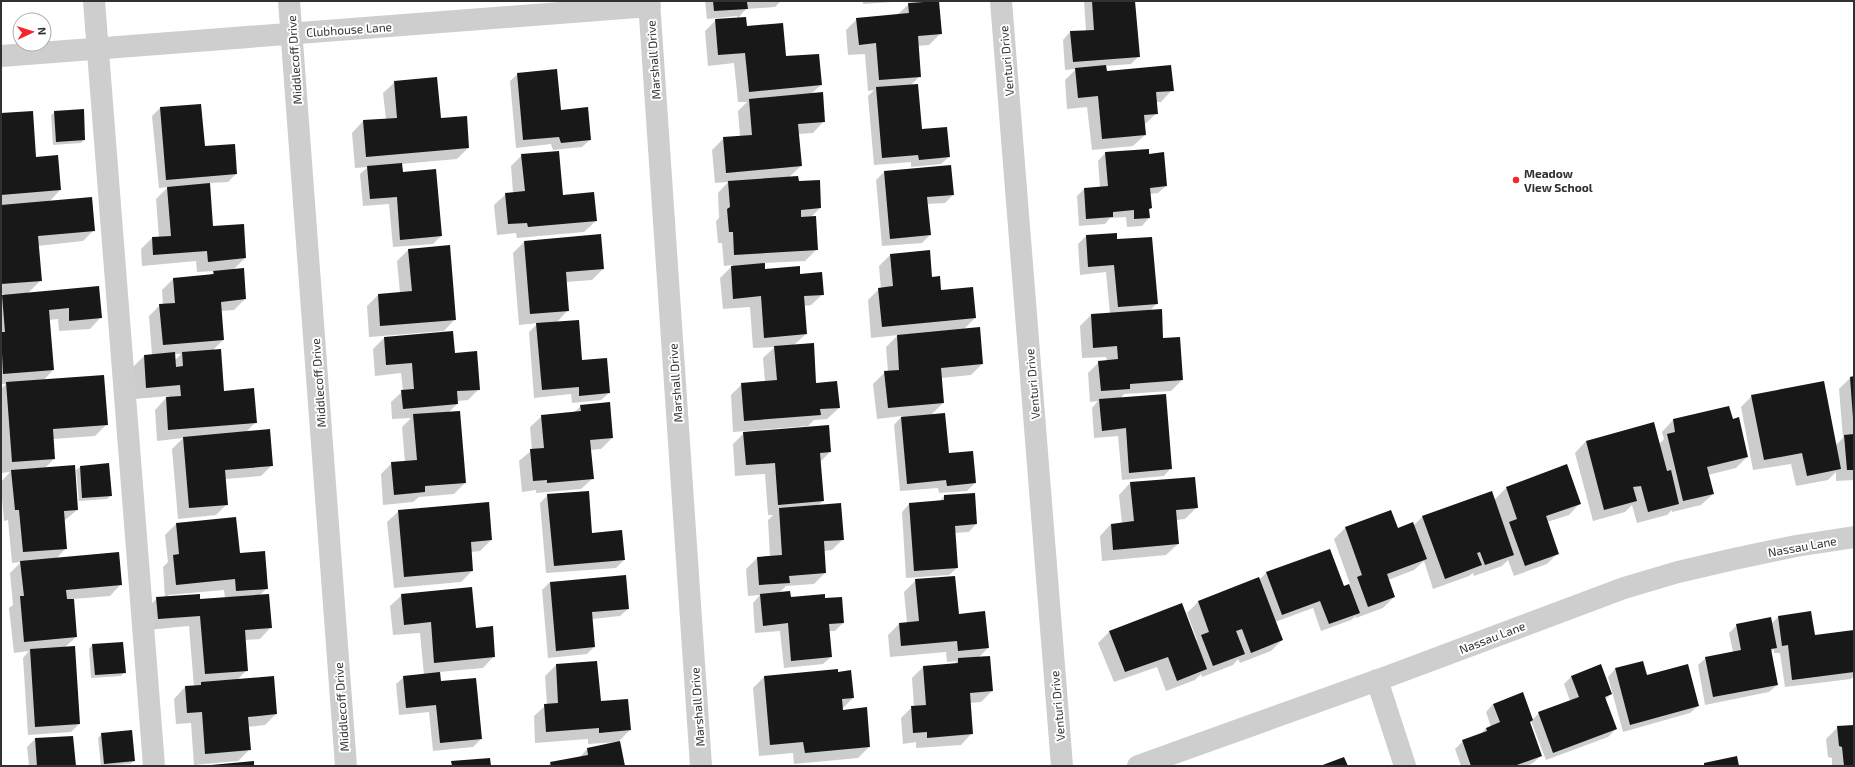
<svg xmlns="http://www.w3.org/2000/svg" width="1855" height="767" font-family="'Exo 2',sans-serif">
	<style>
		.shadow { fill: #0003; fill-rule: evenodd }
		.building { fill: #181818 }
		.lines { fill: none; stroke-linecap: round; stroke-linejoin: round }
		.minor { stroke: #cecece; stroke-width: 22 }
		.poi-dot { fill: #f5252b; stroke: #fff; stroke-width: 1.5 }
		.labels { text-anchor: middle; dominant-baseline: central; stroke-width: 4; stroke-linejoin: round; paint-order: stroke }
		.street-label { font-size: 12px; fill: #313131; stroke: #fff }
		.poi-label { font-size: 12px; font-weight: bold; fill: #313131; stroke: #fff; text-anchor: start }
	</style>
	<rect width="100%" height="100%" fill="#fff"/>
	<path class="shadow" d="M705,1H781L775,7L746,9L738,18L737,16L707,19Z
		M863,1H907L863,4Z
		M1084,1H1134L1139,56L1131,64L1105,66L1106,72L1172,90L1161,102H1156L1157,113L1144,125L1145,135L1133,146L1092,150L1087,107L1067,109L1065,80L1076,69L1065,70L1063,40L1070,32L1086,31Z
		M909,4L940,34L929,45L917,46L920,76L911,85L921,130L949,157L941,164L911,167V162L874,165L868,96L874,90L868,91L865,54L848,55L846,30L857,19L897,15Z
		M716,20L746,27L821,85L811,94L824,121L813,133L798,134L801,166L788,178L798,182L820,208L811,217L817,249L805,261L764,263V270L799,275L823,294L811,305L804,306L806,334L794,345L815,384L839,408L827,419L814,420L808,426L733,432L731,395L742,384L765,382L763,358L775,347L753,348L750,307L723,309L720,278L733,265L724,266L722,243H718L716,221L719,218L718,193L728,182L715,183L712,150L724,138L740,137L738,111L747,102H738L734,63L708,66L705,31Z
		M518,74L560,111L590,140L582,147L553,150L551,144L516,148L510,81Z
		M395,82L440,119L468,148L457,159L401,164L402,173L441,236L433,244L393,247L389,204L363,206L360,174L368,167L355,168L352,133L363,121L386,119L383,93Z
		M200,105L204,148L236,174L228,182L209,183L212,227L245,258L233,270L245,299L234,310L220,311L223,340L212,351L223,392L256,422L246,432L272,465L261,476L225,479L227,504L216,515L178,519L172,449L183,438L157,441L155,410L166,398H169V396L135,399L133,367L144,356L152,355L149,316L160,305H163L162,290L173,279L210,275L215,271L197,272L196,261L142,266L141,249L152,238H159L156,199L168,187L159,188L152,116L160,108ZM174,354H181L175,360Z
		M55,112L84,140L81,143L53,145L51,115Z
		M1,114L60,190L49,202L94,230L83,241L37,246L41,280L28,293L101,317L90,329L59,331L58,319L49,320L53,370L43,381L107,424L95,436L53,439L54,459L44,469L74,466L77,510L64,521L66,548L56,559L121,584L110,596L73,599L76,637L65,647L79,724L71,732L28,735L23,658L29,651L14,653L9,608L13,605L10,573L21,562L12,563L8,520L4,521L1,487V482L10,472L1,473V389L6,384H1V297L4,294H1Z
		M1105,153L1148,155L1166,186L1158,193L1149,194V218L1142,226L1127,227L1126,217L1110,218L1105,224L1079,226L1077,196L1084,189L1100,187L1098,161Z
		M522,155L562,196L596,221L584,232L517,238L516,233L497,235L494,205L506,194L513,193L511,166Z
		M950,166L953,195L945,203L927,204L930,235L922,243L882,246L876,180L884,172Z
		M1116,234V240L1157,303L1150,311L1182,380L1171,391L1124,394L1120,399L1171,468L1164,476L1122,480L1118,436L1094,438L1092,408L1098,401L1090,402L1088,373L1099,362L1107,361L1106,357L1082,358L1080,326L1091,315L1110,314L1106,272L1080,275L1078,244L1086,236Z
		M524,242L603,269L592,280L566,282L568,310L556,323L581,361L609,393L601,400L572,403L571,394L534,398L529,332L538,323L519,325L513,253Z
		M408,250L455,319L444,331L369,337L367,306L378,295L400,293L397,261Z
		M890,255L932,278L941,291L975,318L963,330L982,364L971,375L941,378L943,403L931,415L948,454L975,483L967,491L939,493L938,488L900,491L894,425L902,416L877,419L873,384L885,372H888L886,347L898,335L871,338L868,300L879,289H881L879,266Z
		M452,332L454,354L479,389L468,400L457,401V404L448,413L465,483L454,494L419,497L413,502L383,505L381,474L392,463L405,462L402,427L411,418L392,419L391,402L403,391L401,373L375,376L373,349L384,338Z
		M1854,377V480L1836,481V472L1828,480L1796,486L1791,464L1753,470L1741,407L1752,396L1835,446L1843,438L1839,389L1850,378Z
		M581,406L612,438L601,449L590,450L593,478L581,489L536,493V490L522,492L519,461L532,450L530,427L542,416L573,413Z
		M1728,407L1747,457L1736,468L1708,475L1713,494L1701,505L1672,512V510L1667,515L1637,523L1632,505L1625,512L1593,521L1575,453L1586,441L1653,424L1659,444L1664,439L1662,432L1673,420Z
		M744,433L830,452L820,462L823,501L817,506L843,539L832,550L824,551L825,573L814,584L786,586L778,594L790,598L825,599L843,623L835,631H828L831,657L823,664L784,668L780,631L755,633L753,603L760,595L748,596L746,569L757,558L770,557L768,520L773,515H768L765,474L735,476L733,444Z
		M108,464L111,495L107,499L79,501L76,470L80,467Z
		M1130,483L1197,507L1185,519L1176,520L1178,544L1166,555L1102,561L1100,536L1111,524H1122L1119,495Z
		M1506,488L1580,503L1569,515L1547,522L1558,553L1547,564L1514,576L1508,560L1502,566L1474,576L1473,573L1469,576L1433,589L1424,561L1414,570L1388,580L1394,597L1383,608L1356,618V616L1351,620L1321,631L1313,608L1275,622L1282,640L1271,651L1240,663L1238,659L1233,665L1202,677L1201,674L1195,680L1166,691L1157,667L1114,682L1098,643L1109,632L1181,605L1195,642L1197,640L1187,613L1198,602L1258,579L1259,580L1267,572L1343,587L1349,586L1350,584L1334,539L1345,528L1391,511L1397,529L1413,526L1423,516L1494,500Z
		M974,494L976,524L969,532L954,533L957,568L949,575L906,578L902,512L909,504L939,502L944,496Z
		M548,495L591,534L624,560L616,568L546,573L540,503Z
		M399,511L491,540L480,551L471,552L472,571L461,582L394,588L387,522Z
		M235,518L239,554L267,588L260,595L271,627L260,639L244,640L247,670L237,680L276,714L265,725L247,727L249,750L238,761L194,765L191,723L176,724L174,699L185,687H194L189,626L147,630L146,610L157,598H165L163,567L168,562L165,535L176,524ZM224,590L225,598L199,600L168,597V595Z
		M916,580L958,615L988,648L978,658L992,691L981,702L969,703L972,733L961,745L916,748V742L903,744L901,718L912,707H914L912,678L923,667L954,664L957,661L947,662L946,652L890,657L888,635L899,624L907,623L904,592Z
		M550,582L628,609L620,616L592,619L594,647L587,654L548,658L542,590Z
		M402,595L475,629L494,656L483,668L439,672L440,682L481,739L473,747L433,751L429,712L399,715L396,684L404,677L424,675L420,633L393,635L390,606Z
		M1778,617L1814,636L1854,631V676L1851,679L1785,687L1780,653H1774V649L1771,652L1777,685L1769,692L1705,705L1698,665L1706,658L1733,652L1729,633L1737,625L1771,624Z
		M92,645L125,672L121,676L91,678L89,649Z
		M596,662L600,702L630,730L618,742L588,744V739L535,743L534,716L547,704L545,676L556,665Z
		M1615,669L1647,676L1698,706L1690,713L1623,732L1608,677Z
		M837,673L853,698L842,709L869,747L858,758L794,764L793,753L759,756L753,688L764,677Z
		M1572,676L1611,694L1605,700L1616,729L1608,737L1546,760L1531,721L1529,723L1541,756L1533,763L1526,766H1461L1455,749L1463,741L1480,735L1486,728L1491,727L1486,712L1493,704L1532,720L1539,713L1570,701L1564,684Z
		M1854,726V766H1832V758L1828,757L1826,739L1838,727Z
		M102,734L134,761L130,764L101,766L98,738Z
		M73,737L75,766H29L27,747L35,739Z
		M587,749L624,766H548L550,763L579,758Z"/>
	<path class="building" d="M713,1H750L751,2H747L748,9L714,11Z
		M939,1L942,34L918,36L921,77L879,80L876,43L859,45L856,18L909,13L908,3Z
		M1092,1H1135L1140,57L1073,62L1070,31L1094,30Z
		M746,17L747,26L783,23L786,56L819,54L822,85L749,92L745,53L718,55L715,19Z
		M1106,65L1107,71L1171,65L1174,91L1156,92L1158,114L1144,115L1146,135L1102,139L1098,96L1078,98L1075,68Z
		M557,69L561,110L588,107L591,140L561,143L559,137L523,140L517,73Z
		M437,77L441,118L467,116L469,148L366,157L363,120L397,118L394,81Z
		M918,84L922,129L947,127L950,157L919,160L918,155L882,158L876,87Z
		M823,92L825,122L798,124L802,166L726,173L723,137L752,135L749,99Z
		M201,104L205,146L235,144L237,174L166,180L160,107Z
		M84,109L85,140L56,142L54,111Z
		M33,111L36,157L58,155L61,190L1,195V113Z
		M1149,149V154L1164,152L1167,186L1150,188L1152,208L1149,209L1150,218L1134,219V210L1113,212V217L1086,219L1084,188L1108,186L1105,152Z
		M559,151L563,195L594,192L597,221L528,227L527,223L508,224L505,193L525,191L521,154Z
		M402,163L403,172L436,169L442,236L400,240L397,197L370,199L367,166Z
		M951,165L954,195L927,197L931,235L890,239L884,171Z
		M798,176L799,181L820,180L821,208L801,210V217L816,216L818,250L734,255L733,232H729L727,209L730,207L728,181Z
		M210,183L213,226L244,224L246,258L208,262L207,251L153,255L152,237L171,236L167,187Z
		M92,197L95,231L38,236L42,281L1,284V205Z
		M1117,233V239L1152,237L1158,304L1118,307L1114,265L1088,267L1086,235Z
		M601,234L604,269L566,272L569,311L530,314L524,241Z
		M450,245L456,320L380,326L378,294L412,291L408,249Z
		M930,250L932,277L940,276L941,290L973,287L976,318L882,327L878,288L893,286L890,254Z
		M765,263V269L800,266V274L822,272L824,295L804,296L807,334L764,338L761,296L733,299L731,266Z
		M244,268L246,299L221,302L224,340L163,345L159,304L175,303L173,278L214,274L213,271Z
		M99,286L102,318L69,321V308L49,310L54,370L3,374L1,332H5L2,295Z
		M1162,309L1163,338L1180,337L1183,380L1130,384V389L1101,391L1098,361L1118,359L1117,346L1093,348L1091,314Z
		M579,320L582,360L607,358L610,393L579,396V387L542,390L536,323Z
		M980,327L983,364L941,368L944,403L888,408L884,371L899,370L897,335Z
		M453,331L455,353L477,351L480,390L457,391L458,404L403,409L401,390L414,389L412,363L386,365L384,337Z
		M814,343L816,383L837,381L840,408L820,409L821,415L744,421L741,383L777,380L774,346Z
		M221,349L224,391L254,388L257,423L168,430L166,397L181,396L180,385L146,388L144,355L175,352L176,367L183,366L182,352Z
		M104,375L108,425L53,429L55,459L12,462L6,382Z
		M1854,376V418H1853L1850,377Z
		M1824,381L1841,469L1807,476L1802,453L1764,460L1751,395Z
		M1166,394L1172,469L1129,473L1126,428L1102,431L1099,399Z
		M610,402L613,438L590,440L594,479L547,483V480L533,481L530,449L544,448L541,415L581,411L580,405Z
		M1729,406L1733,419L1739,417L1748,457L1707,467L1714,494L1683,501L1667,434L1675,432L1673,419Z
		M460,411L466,483L425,486V492L394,495L391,462L417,460L413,414Z
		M945,413L949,453L973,451L976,483L947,486L946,480L907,484L901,417Z
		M1654,422L1667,471L1671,470L1679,504L1648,512L1641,486L1633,487L1637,501L1604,510L1586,441Z
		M829,425L831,452L820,453L824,501L778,505L775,463L746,465L743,432Z
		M270,429L273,466L225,470L228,505L189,508L183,437Z
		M1854,434V470H1847L1844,435Z
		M109,463L112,496L82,498L80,466Z
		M1567,464L1581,504L1546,516L1559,554L1525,566L1509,522L1517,519L1506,487Z
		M75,465L78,510L64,511L67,549L23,552L19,510H15L11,470Z
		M1195,477L1198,508L1176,510L1179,544L1113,550L1111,524L1134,521L1130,482Z
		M589,491L592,533L622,530L625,560L554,566L547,494Z
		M1492,491L1514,555L1485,565L1480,552L1477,553L1482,565L1445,579L1422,516Z
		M975,493L977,524L955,526L958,568L914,571L909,503L944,500V495Z
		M489,502L492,540L471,542L473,571L404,577L398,510Z
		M841,503L844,540L824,541L826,573L789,576L790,583L759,585L757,557L782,555L779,508Z
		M1391,510L1398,528L1413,522L1427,559L1387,574L1395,597L1368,607L1357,577L1362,575L1345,527Z
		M236,517L240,553L265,551L268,589L236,591L235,579L176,585L173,555L179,554L176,523Z
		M1330,549L1344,586L1349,584L1360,613L1329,624L1320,601L1282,615L1266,572Z
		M119,552L122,585L66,590L67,599H74L77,637L24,642L20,596H24L20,561Z
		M626,575L629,609L592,612L595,647L556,651L550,582Z
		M955,576L959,614L985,611L989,648L958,651L957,641L901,646L899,623L919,621L915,579Z
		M1259,577L1283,640L1251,653L1242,629L1236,631L1245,654L1213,666L1201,635L1209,632L1198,601Z
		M472,587L476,628L493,626L495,657L434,663L431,622L404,625L401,594Z
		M790,591L791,597L825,594V598L842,597L844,623L829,624L832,657L791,661L788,623L763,626L760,594Z
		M200,594V599L269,594L272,628L245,630L248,671L205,674L200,616L158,619L156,597Z
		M1182,603L1207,669L1177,681L1168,657L1125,672L1109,631Z
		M1811,611L1815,635L1854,630V672L1792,680L1788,645L1782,646L1778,616Z
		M1771,617L1777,648L1771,649L1778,685L1713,697L1705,657L1741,650L1736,624Z
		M123,642L126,673L95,675L92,644Z
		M75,646L80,724L35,727L30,649Z
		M990,656L993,691L970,693L973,734L927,738V732L913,733L911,706L926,705L923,666L958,663V658Z
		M597,661L601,701L628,699L631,730L599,733V728L546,732L544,704L558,703L556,664Z
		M1643,661L1647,675L1688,664L1699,706L1630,725L1615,668Z
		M1601,664L1612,694L1605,697L1617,729L1553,753L1538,712L1579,697L1571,676Z
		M838,669V672L851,670L854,698L842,699L843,710L867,707L870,747L805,753L803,742L770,745L764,676Z
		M440,672L441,681L476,678L482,739L440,743L436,705L406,708L403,676Z
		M274,676L277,714L248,717L251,750L205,754L202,712L187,713L185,686L201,685V682Z
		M1523,692L1533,720L1530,722L1542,756L1514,766H1471L1462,740L1487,731L1486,728L1500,722L1493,704Z
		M1854,725V766H1844L1842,747L1839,746L1837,726Z
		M132,730L135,761L104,764L101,733Z
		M73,736L76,766H37L35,738Z
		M620,741L625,766H551L550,762L588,755L587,748Z
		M1737,756L1739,766H1704V763Z
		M1344,757L1348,766H1320Z
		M490,758L491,766H452L451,761Z
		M254,761V766H211V765Z"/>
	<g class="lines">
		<path class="minor" d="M94,1L154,766
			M289,1L346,766
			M649,1L701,766
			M1001,1L1062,766
			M1,56L650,6
			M1377,680L1405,766
			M1138,766L1389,676L1624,588L1678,572L1734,559L1796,546L1854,537"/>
	</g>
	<circle class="poi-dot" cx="1516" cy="180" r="4"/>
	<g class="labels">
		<g class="street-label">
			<text transform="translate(349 29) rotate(-4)">Clubhouse Lane</text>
			<text transform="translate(294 60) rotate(-94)">Middlecoff Drive</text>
			<text transform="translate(653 60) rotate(-94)">Marshall Drive</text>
			<text transform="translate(1006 61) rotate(-95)">Venturi Drive</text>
			<text transform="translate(318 383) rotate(-94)">Middlecoff Drive</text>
			<text transform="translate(675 383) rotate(-94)">Marshall Drive</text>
			<text transform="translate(1032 384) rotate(-95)">Venturi Drive</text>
			<text transform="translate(1802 546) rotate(-10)">Nassau Lane</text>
			<text transform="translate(1492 637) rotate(-21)">Nassau Lane</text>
			<text transform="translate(1057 706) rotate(-95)">Venturi Drive</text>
			<text transform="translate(341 707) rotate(-94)">Middlecoff Drive</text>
			<text transform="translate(697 707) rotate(-94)">Marshall Drive</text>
		</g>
		<g class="poi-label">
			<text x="1524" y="173">Meadow<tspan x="1524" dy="14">View School</tspan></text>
		</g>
	</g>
	<rect width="1855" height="767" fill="none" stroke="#313131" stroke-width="4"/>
	<g transform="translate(32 32) rotate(86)"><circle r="19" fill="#ffffff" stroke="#adadad"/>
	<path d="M0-3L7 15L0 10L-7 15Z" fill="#f5252b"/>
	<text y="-6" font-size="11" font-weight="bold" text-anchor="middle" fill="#313131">N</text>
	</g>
</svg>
